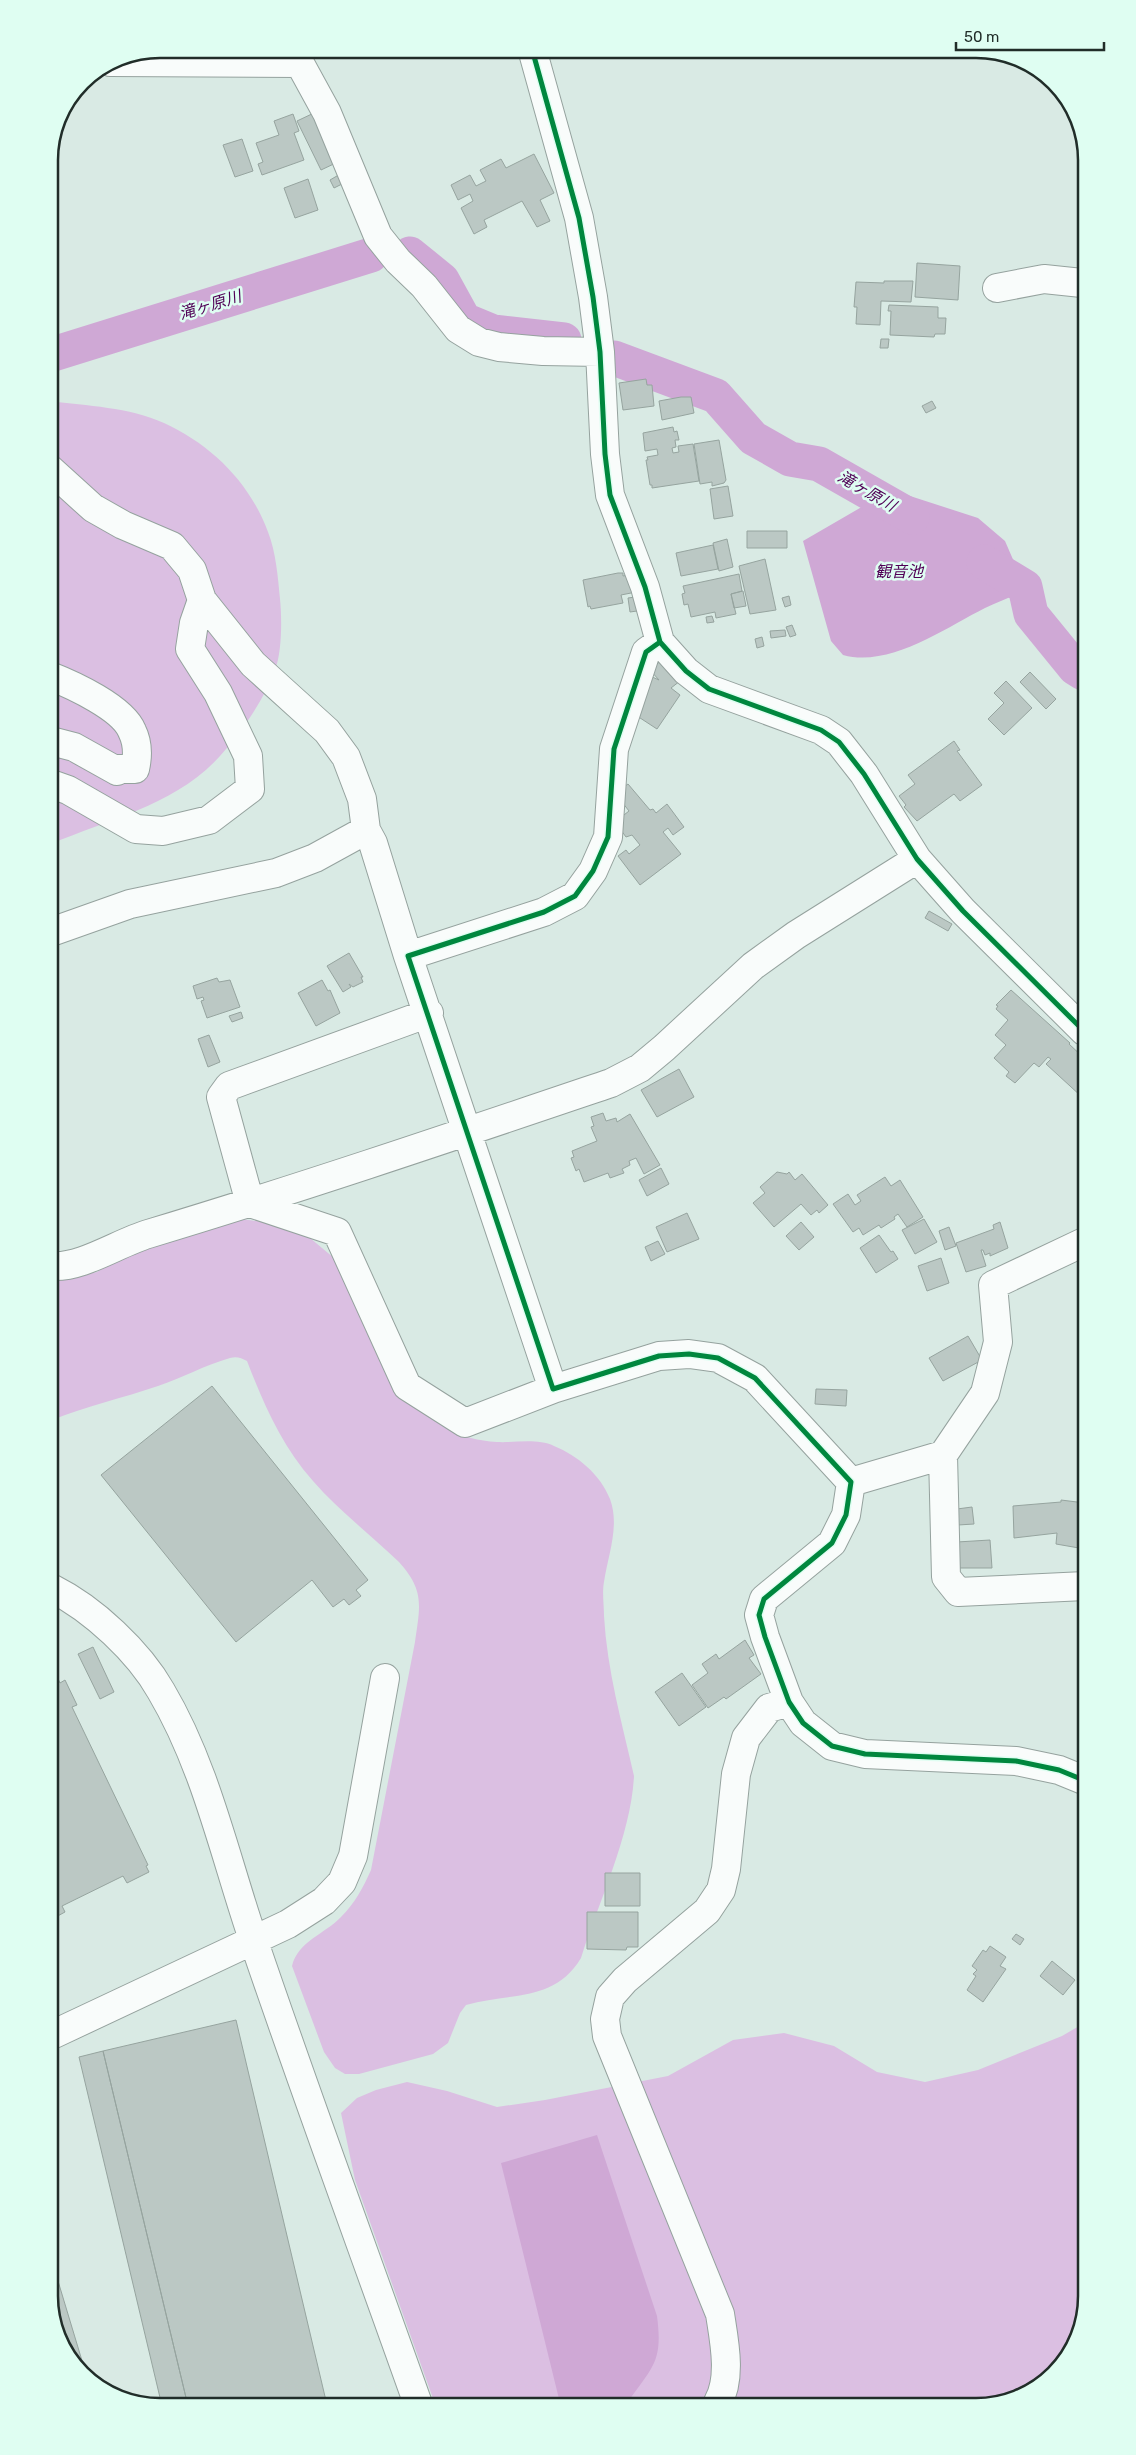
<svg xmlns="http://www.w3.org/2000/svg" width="1136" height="2455" font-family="Rubik,'Noto Sans JP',sans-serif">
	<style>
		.forest { fill: #dbbfe2 }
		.water { fill: #cfa8d5 }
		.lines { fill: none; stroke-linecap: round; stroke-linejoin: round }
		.river { stroke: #cfa8d5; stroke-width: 35 }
		.building { fill: #bbc8c4; stroke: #96a49f }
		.minor-casing { stroke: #95a29e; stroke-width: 30 }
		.minor { stroke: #f9fcfb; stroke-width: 28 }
		.cycleway-casing { stroke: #dffef2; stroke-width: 8 }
		.cycleway { stroke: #00873e; stroke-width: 5 }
		.labels { text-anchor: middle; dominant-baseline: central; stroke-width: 5; stroke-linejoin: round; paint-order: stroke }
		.water-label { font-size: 16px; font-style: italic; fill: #500056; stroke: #dffef2 }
		.rim { fill: none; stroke: #212d29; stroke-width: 2.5 }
	</style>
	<rect width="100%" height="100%" fill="#d9eae4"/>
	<path class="forest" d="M50,401C87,406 129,407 164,423C212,445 250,483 268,532C276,552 278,578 280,599C282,619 282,652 275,670C263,701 242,732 220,756C176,805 109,819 51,844Z
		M241,1219L273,1223L304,1233L334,1258L408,1398C433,1424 460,1440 497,1442C515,1443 537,1438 554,1446C578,1456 600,1474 610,1499C620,1526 608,1555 604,1582C602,1592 604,1605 604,1616C607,1670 622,1723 634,1776C631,1835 599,1901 581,1958C554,2003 510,1992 466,2005L460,2013L448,2043L433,2054L359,2074H345L335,2068L324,2052L292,1966C298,1941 325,1934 341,1917C355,1903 363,1888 371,1870L415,1642C420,1606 425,1591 399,1562C371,1535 338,1510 313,1481C282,1446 264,1405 247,1361C241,1358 237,1356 230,1358C205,1365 182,1378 158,1386C123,1398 87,1406 52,1420V1273L73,1277L97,1272L131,1249Z
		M1086,2022L1087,2296L1065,2363L1012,2400L435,2404L355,2180L341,2113L357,2098L376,2090L407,2082L447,2091L497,2107L545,2100L668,2076L733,2040L784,2033L834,2046L877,2072L925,2082L978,2070L1062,2036Z"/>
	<path class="water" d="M873,484L978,518L1005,541L1025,587L1024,591C1011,597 998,602 985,608C945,628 890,668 843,655L831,641L803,541L872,501Z
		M597,2135L657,2316C663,2362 653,2366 627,2403H560L501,2163Z"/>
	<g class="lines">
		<path class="river" d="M410,254L442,280L464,320L493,332L564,340
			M50,355L371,255
			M614,358L716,396L753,438L790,459L819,464L912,517
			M984,562L1025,587L1031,614L1075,668L1083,673"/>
	</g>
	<path class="building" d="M316,112L340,161L321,170L297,121Z
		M293,114L299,131L294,133L304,160L262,175L258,164L263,162L256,143L279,135L274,121Z
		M242,139L253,171L235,177L223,145Z
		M534,154L554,193L540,200L550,221L537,227L522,201L484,220L487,227L474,234L461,208L473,201L470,194L458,200L451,185L470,175L476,186L486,181L480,170L501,159L506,168Z
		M342,173L346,182L334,188L330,180Z
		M308,179L318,210L295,218L284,188Z
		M917,263L960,266L958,300L915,297Z
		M884,281H913L911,302L881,301L880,325L856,324L857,307H854L856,282L884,283Z
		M889,305L938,307V318H946L945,334H935L934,337L890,335L891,311H888Z
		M881,339H889L888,348H880Z
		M646,379L647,385H652L654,406L623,410L619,383Z
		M681,397H691L694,413L662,420L659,401Z
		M932,401L936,408L926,413L922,406Z
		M673,427L674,432L677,431L679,440H675L676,447L672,448L673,453L679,452L678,446L693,444L699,481L652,488V485H650L646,460H648L647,457L658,455L657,449L645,451L643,433Z
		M719,440L726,480L724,483L712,486V482L700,484L694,444Z
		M728,486L733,516L714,519L710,489Z
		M747,531H787V548H747Z
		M727,539L733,567L719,571L713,543Z
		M713,545L718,569L681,576L676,553Z
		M765,559L776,610L750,614L739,566Z
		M618,573H623V576L633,574L636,592L621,595L623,603L591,609L590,606L588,607L583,580Z
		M739,574L742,591L731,594L736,614L716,618L715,612L691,617L688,604L684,605L682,594L685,593L683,586Z
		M743,591L746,606L734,608L731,594Z
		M642,596L644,610L630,612L628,598Z
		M789,596L791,605L785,607L782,598Z
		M712,616L714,622L707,623L706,617Z
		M792,625L796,635L790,637L786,627Z
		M785,630L786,636L771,638L770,631Z
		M762,637L764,646L757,648L755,639Z
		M664,658L680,681L671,688L680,695L657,729L634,714L650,676L659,680L650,670Z
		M1030,672L1056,699L1046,709L1020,682Z
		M1006,681L1032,708L1004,735L988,719L1004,703L994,693Z
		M954,741L960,750L957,751L982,785L960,801L954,794L917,821L904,807L906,805L899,796L915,784L908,775Z
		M628,784L650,810L653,809L656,813L667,804L684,827L673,835L668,828L663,832L681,854L640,885L618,856L626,850L629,854L640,845L632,835L626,837L615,822L629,811L615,793Z
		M929,911L952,924L948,931L925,918Z
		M349,953L363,977H361L363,982L353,987L349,984L351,987L343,992L327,966Z
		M217,978L219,982L230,980L240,1007L207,1018L201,1001L204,1000L203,997L197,999L193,986Z
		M322,980L328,991L330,990L340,1013L316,1026L298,993Z
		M1011,990L1070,1043L1069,1044L1084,1058V1095L1082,1097L1046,1064L1051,1059L1048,1057L1039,1067L1034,1063L1015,1083L1006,1076L1009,1072L994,1058L1006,1045L995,1035L1008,1020L996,1009L998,1006L996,1005Z
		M241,1012L243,1018L232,1022L229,1016Z
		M209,1035L220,1062L208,1067L198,1039Z
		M679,1069L694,1097L657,1117L641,1090Z
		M603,1113L606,1121L616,1118L617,1122L630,1114L660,1165L644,1174L636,1158L629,1161L630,1165L622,1169L624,1173L610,1178L608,1173L584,1182L579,1169L576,1171L571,1158L574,1157L572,1151L597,1141L591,1127L594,1126L591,1117Z
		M661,1168L669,1184L647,1196L639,1180Z
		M777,1172L787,1174L789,1172L795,1180L802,1174L828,1205L819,1213L817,1210L811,1215L801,1204L774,1227L753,1203L765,1193L760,1187Z
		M885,1177L891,1186L900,1180L923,1217L907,1227L898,1214L894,1217L895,1219L881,1228L879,1225L863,1235L859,1228L853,1232L833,1204L848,1194L855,1205L861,1201L857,1195Z
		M687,1213L699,1239L667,1252L656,1227Z
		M924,1219L937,1242L915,1254L902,1230Z
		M801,1222L814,1237L799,1250L786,1236Z
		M1000,1222L1008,1248L990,1256V1253L985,1255L983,1250H981L986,1266L966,1272L956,1243L994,1229L993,1225Z
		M949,1227L956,1246L945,1250L939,1231Z
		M879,1235L891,1252L893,1251L898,1259L876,1273L860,1248Z
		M658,1241L665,1254L651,1261L645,1247Z
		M941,1258L949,1283L927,1291L918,1266Z
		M968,1336L982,1360L943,1381L929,1358Z
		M212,1386L368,1580L356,1590L361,1596L349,1605L344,1599L333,1607L312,1580L236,1642L101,1475Z
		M816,1389L847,1390L846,1406L815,1404Z
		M1061,1500L1085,1503L1079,1548L1056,1544L1057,1533L1014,1538L1013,1506L1061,1502Z
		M972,1507L974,1524L958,1525L957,1509Z
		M1085,1520V1548L1081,1547Z
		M990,1540L992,1568H959L957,1542Z
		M745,1640L754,1655L749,1658L761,1674L726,1699L724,1697L708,1708L692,1685L708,1673L702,1664L716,1654L719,1659Z
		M93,1647L114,1692L100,1699L78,1654Z
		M54,1670L60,1683L65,1680L77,1705L72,1707L148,1865L146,1866L149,1872L127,1883L123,1876L62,1906L65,1912L54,1918Z
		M682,1673L706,1707L679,1726L655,1692Z
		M605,1873H640V1906H605Z
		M587,1912H638V1947H627L626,1950L587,1949Z
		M1016,1934L1024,1939L1020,1945L1012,1939Z
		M990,1946L1006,1957L1000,1966L1006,1969L983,2002L967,1990L976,1976L973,1974L977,1970L972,1966L983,1950L986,1952Z
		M1052,1961L1075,1980L1063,1995L1040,1976Z
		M236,2020L327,2405L188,2406L103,2051Z
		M103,2051L188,2406H162L79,2057Z
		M55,2271L86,2374L55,2331Z"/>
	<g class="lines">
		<g class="minor-casing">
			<path id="minor" d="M292,49L327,113L378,236L398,261L424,286L458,329L479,342L499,347L543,351L600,352
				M532,49L579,218L593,297L600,352L605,454L610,495L645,587L660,642L686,671L709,689L821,730L839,742L864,774L917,859L963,911L1084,1031
				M110,62L300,63
				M997,288L1044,279L1082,283
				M50,469L93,508L123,525L172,546L192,570L202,600L253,664L327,731L346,757L362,799L366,830L373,843L408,956
				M660,642L646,652L614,749L608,837L593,871L575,896L544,912L408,956L553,1389L659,1356L689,1354L718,1358L755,1378L851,1482L846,1515L832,1543L764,1599L759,1615L765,1637L789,1702L803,1723L832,1746L865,1754L1016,1761L1059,1770L1086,1781
				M50,676C73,685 123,708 132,731C138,743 138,756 135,769H118L117,771L74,747L51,741
				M51,784L68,790L136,829L163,831L209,820L250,789L248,756L218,693L190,649L194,623L202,600
				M51,932L130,904L276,873L315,858L366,830
				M429,1013L229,1086L221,1097L250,1203L337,1232L407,1386L465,1423L553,1389
				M1084,1242L993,1285L998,1342L985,1393L943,1455L946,1577L958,1592L1085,1586
				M52,1266C82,1268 118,1243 148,1234C304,1187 457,1135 611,1083L640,1068L664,1048L753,966L796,935L917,859
				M851,1482L943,1455
				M53,1589C93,1609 139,1652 161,1691C206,1767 225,1857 253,1939C306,2095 363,2249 418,2404
				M54,2034L288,1924L324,1901L342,1882L353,1856L385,1678
				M718,2402C732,2378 724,2340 720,2314L607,2036L605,2019L610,1997L625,1980L707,1911L721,1890L726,1869L736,1774L746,1738L769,1708L789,1702"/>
		</g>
		<use href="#minor" class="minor"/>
		<g class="cycleway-casing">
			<path id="cycleway" d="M532,49L579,218L593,297L600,352L605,454L610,495L645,587L660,642L686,671L709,689L821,730L839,742L864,774L917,859L963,911L1084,1031
				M660,642L646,652L614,749L608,837L593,871L575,896L544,912L408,956L553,1389L659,1356L689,1354L718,1358L755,1378L851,1482L846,1515L832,1543L764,1599L759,1615L765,1637L789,1702L803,1723L832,1746L865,1754L1016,1761L1059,1770L1086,1781"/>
		</g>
		<use href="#cycleway" class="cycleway"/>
	</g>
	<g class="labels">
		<g class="water-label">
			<text transform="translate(210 305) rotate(-17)">滝ヶ原川</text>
			<text transform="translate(867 491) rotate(30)">滝ヶ原川</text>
			<text x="899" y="571">観音池</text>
		</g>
	</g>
	<path d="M0 0H1136V2455H0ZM160 58H976A102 102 0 0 1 1078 160V2296A102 102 0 0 1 976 2398H160A102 102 0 0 1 58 2296V160A102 102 0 0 1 160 58Z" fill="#dffef2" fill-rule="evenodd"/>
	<path class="rim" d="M160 58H976A102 102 0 0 1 1078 160V2296A102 102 0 0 1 976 2398H160A102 102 0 0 1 58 2296V160A102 102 0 0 1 160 58Z"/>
	<path d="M956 42v8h148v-8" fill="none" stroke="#212d29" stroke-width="2.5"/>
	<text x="964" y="42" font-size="15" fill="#212d29" stroke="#dffef2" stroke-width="4" paint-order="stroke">50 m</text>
</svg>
